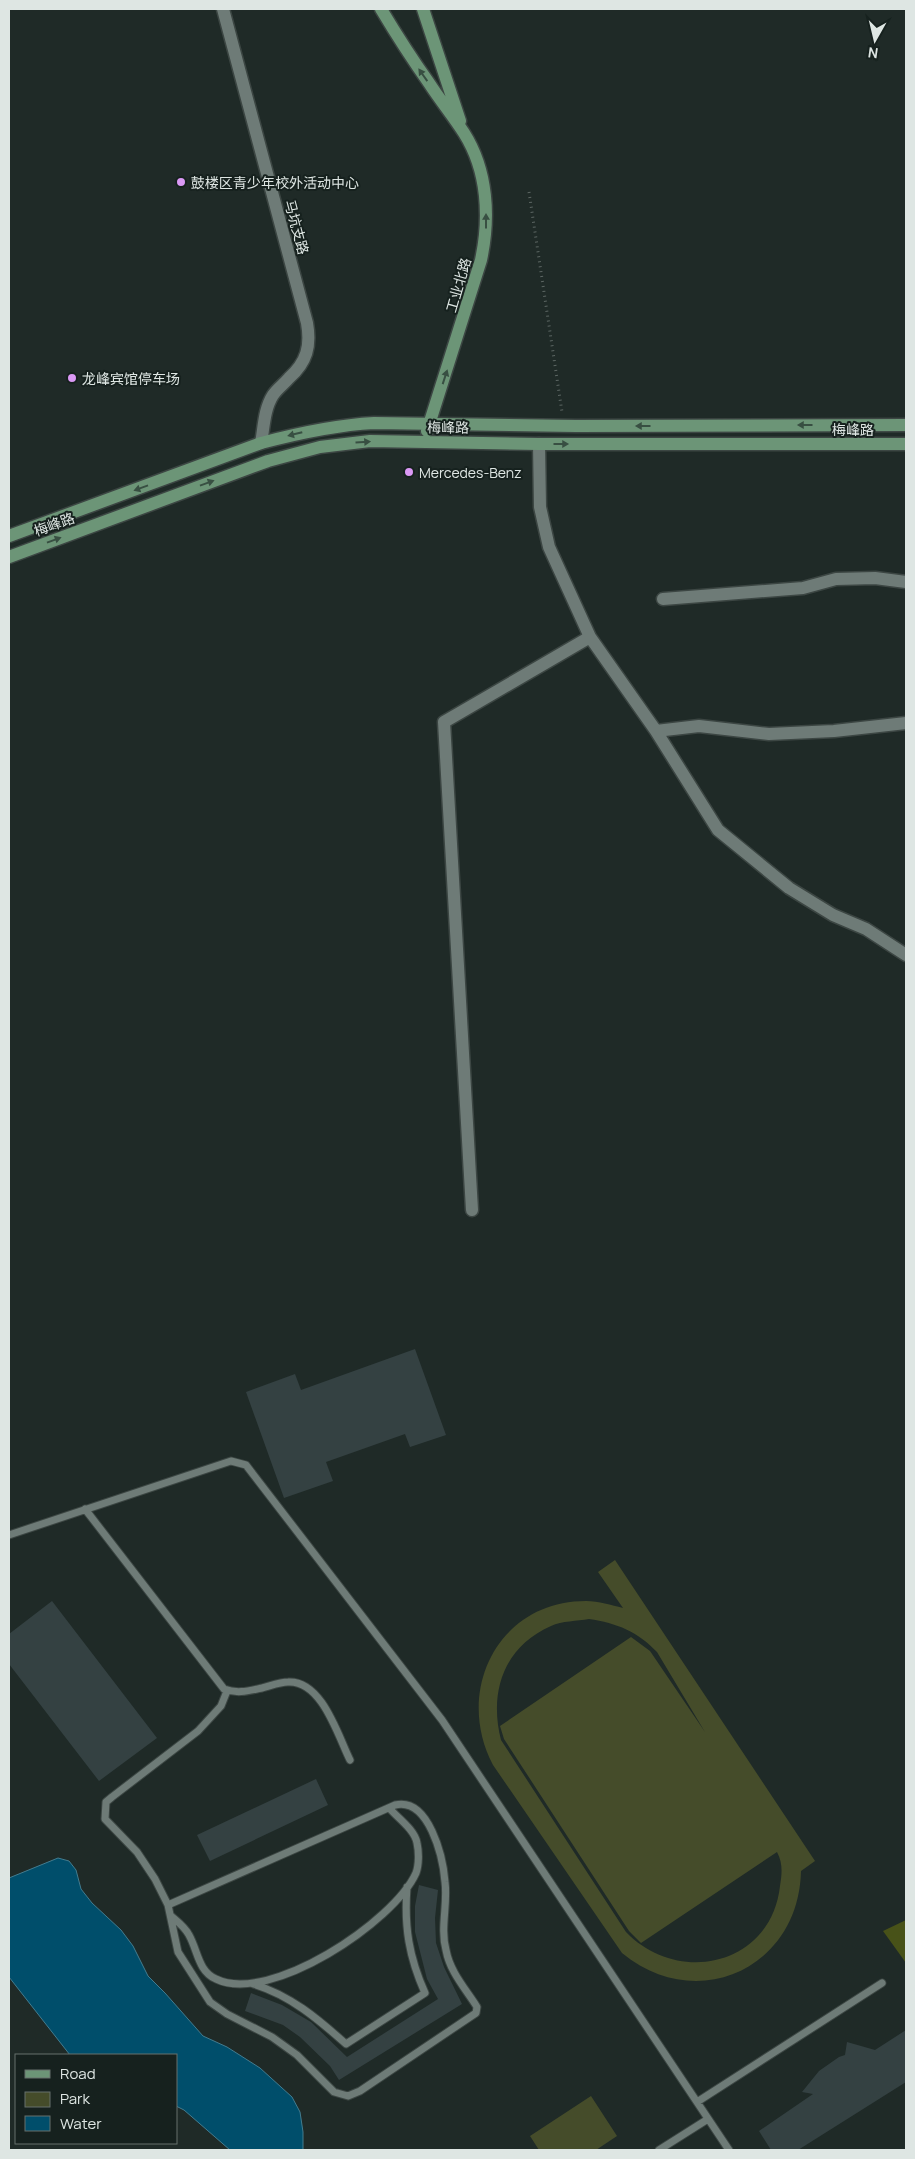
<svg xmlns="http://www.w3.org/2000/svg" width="915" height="2159" font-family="Manrope,'Noto Sans SC',sans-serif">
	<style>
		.green { fill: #454c2a; fill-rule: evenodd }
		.forest { fill: #485218 }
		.water { fill: #004e6b; stroke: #437c8f }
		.building { fill: #344142 }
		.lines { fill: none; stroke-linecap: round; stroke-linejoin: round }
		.service-casing { stroke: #3c4643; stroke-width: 9 }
		.minor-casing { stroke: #3c4643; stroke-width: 15 }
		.tertiary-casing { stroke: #3c4643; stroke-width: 15 }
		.secondary-casing { stroke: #3c4643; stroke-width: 15 }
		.path { stroke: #5c6663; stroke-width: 3; stroke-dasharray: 1 4; stroke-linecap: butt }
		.service { stroke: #6e7b77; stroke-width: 7 }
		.minor { stroke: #6e7b77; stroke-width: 12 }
		.tertiary { stroke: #6e7b77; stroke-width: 12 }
		.secondary { stroke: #6c9577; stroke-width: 12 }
		.oneway { fill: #384f42 }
		.poi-dot { fill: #db99f5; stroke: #16211e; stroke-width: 2 }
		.labels { text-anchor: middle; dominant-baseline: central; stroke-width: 4; stroke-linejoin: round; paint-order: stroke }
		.poi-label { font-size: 14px; fill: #dee6e3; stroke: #16211e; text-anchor: start }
		.street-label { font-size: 14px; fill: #dee6e3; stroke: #16211e }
	</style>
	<rect width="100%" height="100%" fill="#1f2a27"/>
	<path class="green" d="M615,1560L815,1861L801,1871C799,1968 697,2015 622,1953L493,1765C454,1691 498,1601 586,1601C599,1601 611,1605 623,1608L598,1572ZM589,1619C617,1623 638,1632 657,1652L705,1732L650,1651L631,1637L500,1726L504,1739L629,1931L641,1943L777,1852C783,1863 782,1874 780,1886C771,1966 678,1986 626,1932L501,1740C489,1693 503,1647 551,1626C562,1621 577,1621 589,1619Z
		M591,2096L617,2136L596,2150H539L530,2136Z"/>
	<path class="forest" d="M906,1920V1963L883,1931Z"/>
	<path class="water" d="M58,1858L69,1861L76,1870L81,1889L92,1903L121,1930L133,1946L148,1976L165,1993L203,2036L227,2047L260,2068L292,2097L300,2112L303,2132V2150H230L184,2110L176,2106V2055H70L9,1977V1878Z"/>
	<path class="building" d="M415,1349L446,1435L410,1447L405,1434L326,1462L333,1481L284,1498L246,1392L295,1374L301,1390Z
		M52,1601L157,1738L99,1781L9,1664V1634Z
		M316,1779L328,1805L210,1861L197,1835Z
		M419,1885L438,1890L435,1918L436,1943L444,1967L462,2004L339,2080L330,2066L300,2037L283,2025L245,2011L251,1993L282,2005L311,2022L347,2057L438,1999L427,1979L415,1932V1906Z
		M906,2030V2082L798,2150H771L759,2131L813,2094L802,2092L819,2071L839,2057L845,2055L847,2042L875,2050Z"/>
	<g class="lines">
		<g class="service-casing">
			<path id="service" d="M85,1509L224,1689C237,1694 248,1691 262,1688C270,1686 280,1682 288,1682C322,1680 338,1736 350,1760
				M9,1535L231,1461L246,1465L442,1720L729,2150
				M168,1905L395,1805C429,1797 443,1857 445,1882C448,1904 440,1928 446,1950C450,1972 465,1988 477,2007L476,2013L360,2091L348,2096L334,2092L297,2055L272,2037L227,2014L210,2002L178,1952L168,1905L155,1879L137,1852L105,1819L106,1802L112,1797L198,1731L221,1706L227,1691
				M171,1916C178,1922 185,1927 189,1935C198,1951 198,1971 216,1979C269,2005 394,1922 416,1873C419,1865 419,1852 417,1843C415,1830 398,1818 389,1808
				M253,1984C290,1995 318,2019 346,2044L425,1993C409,1957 404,1927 407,1887
				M697,2102L882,1983
				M659,2150L708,2119"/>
		</g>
		<g class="minor-casing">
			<path id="minor" d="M539,444L540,507L549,547L590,637L656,731L718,830L789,888L833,915L866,929L906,955
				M663,599L803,588L836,579L875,578L906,582
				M656,731L699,726L769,734L834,731L906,723
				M472,1210L444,722L590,637"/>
		</g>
		<g class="tertiary-casing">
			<path id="tertiary" d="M223,9L307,323C311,346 307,362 289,378C284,384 278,388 273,395C264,409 264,427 261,443"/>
		</g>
		<g class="secondary-casing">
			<path id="secondary" d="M381,9C396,34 412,59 429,83C440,100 453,116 464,133C488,171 490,218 481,260L427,431
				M423,9L460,121
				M9,536L261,443C299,433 335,425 374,423L576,426L906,425
				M9,557L268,461L320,447L370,441L539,444H906"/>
		</g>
		<path class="path" d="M529,192L562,412"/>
		<use href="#service" class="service"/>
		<use href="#minor" class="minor"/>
		<use href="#tertiary" class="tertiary"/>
		<use href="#secondary" class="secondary"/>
	</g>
	<defs><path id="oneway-solid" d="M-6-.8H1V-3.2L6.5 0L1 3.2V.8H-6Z" transform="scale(1.25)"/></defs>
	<g class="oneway">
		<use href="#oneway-solid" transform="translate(423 75) rotate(-125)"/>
		<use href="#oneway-solid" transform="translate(486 221) rotate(-90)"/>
		<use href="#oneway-solid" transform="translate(445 377) rotate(-72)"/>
		<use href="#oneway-solid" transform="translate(805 425) rotate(180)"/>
		<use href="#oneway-solid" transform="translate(643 426) rotate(180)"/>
		<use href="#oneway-solid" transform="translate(295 434) rotate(166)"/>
		<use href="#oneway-solid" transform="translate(363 442) rotate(-4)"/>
		<use href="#oneway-solid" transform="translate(561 444)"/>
		<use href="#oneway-solid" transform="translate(207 483) rotate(-20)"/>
		<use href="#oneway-solid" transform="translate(141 488) rotate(160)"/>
		<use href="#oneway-solid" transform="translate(54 540) rotate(-20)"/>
	</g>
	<g class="poi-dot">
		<circle cx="181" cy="182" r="5"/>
		<circle cx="72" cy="378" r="5"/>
		<circle cx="409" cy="472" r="5"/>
	</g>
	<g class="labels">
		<g class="poi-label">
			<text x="191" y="182">鼓楼区青少年校外活动中心</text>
			<text x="82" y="378">龙峰宾馆停车场</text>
			<text x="419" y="472">Mercedes-Benz</text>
		</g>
		<g class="street-label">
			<text transform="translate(297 227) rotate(75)">马坑支路</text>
			<text transform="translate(458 285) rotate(-74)">工业北路</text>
			<text transform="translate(448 427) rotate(1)">梅峰路</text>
			<text x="853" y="429">梅峰路</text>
			<text transform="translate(54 524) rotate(-20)">梅峰路</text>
		</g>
	</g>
	<rect width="915" height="2159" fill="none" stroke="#dee6e3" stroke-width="20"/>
	<rect x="15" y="2054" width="162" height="90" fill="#16211e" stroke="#66706d"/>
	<rect x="25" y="2070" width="25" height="8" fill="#6c9577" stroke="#66706d"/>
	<text x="60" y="2079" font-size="15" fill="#dee6e3">Road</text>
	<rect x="25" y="2092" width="25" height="15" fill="#454c2a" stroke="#66706d"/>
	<text x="60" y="2104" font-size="15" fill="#dee6e3">Park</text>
	<rect x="25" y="2116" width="25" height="15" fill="#004e6b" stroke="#66706d"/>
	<text x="60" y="2129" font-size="15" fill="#dee6e3">Water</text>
	<g transform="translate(875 40) rotate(188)" stroke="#16211e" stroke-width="4" paint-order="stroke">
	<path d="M0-4L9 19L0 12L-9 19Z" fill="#dee6e3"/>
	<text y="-8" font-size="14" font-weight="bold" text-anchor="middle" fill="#dee6e3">N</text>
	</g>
</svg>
